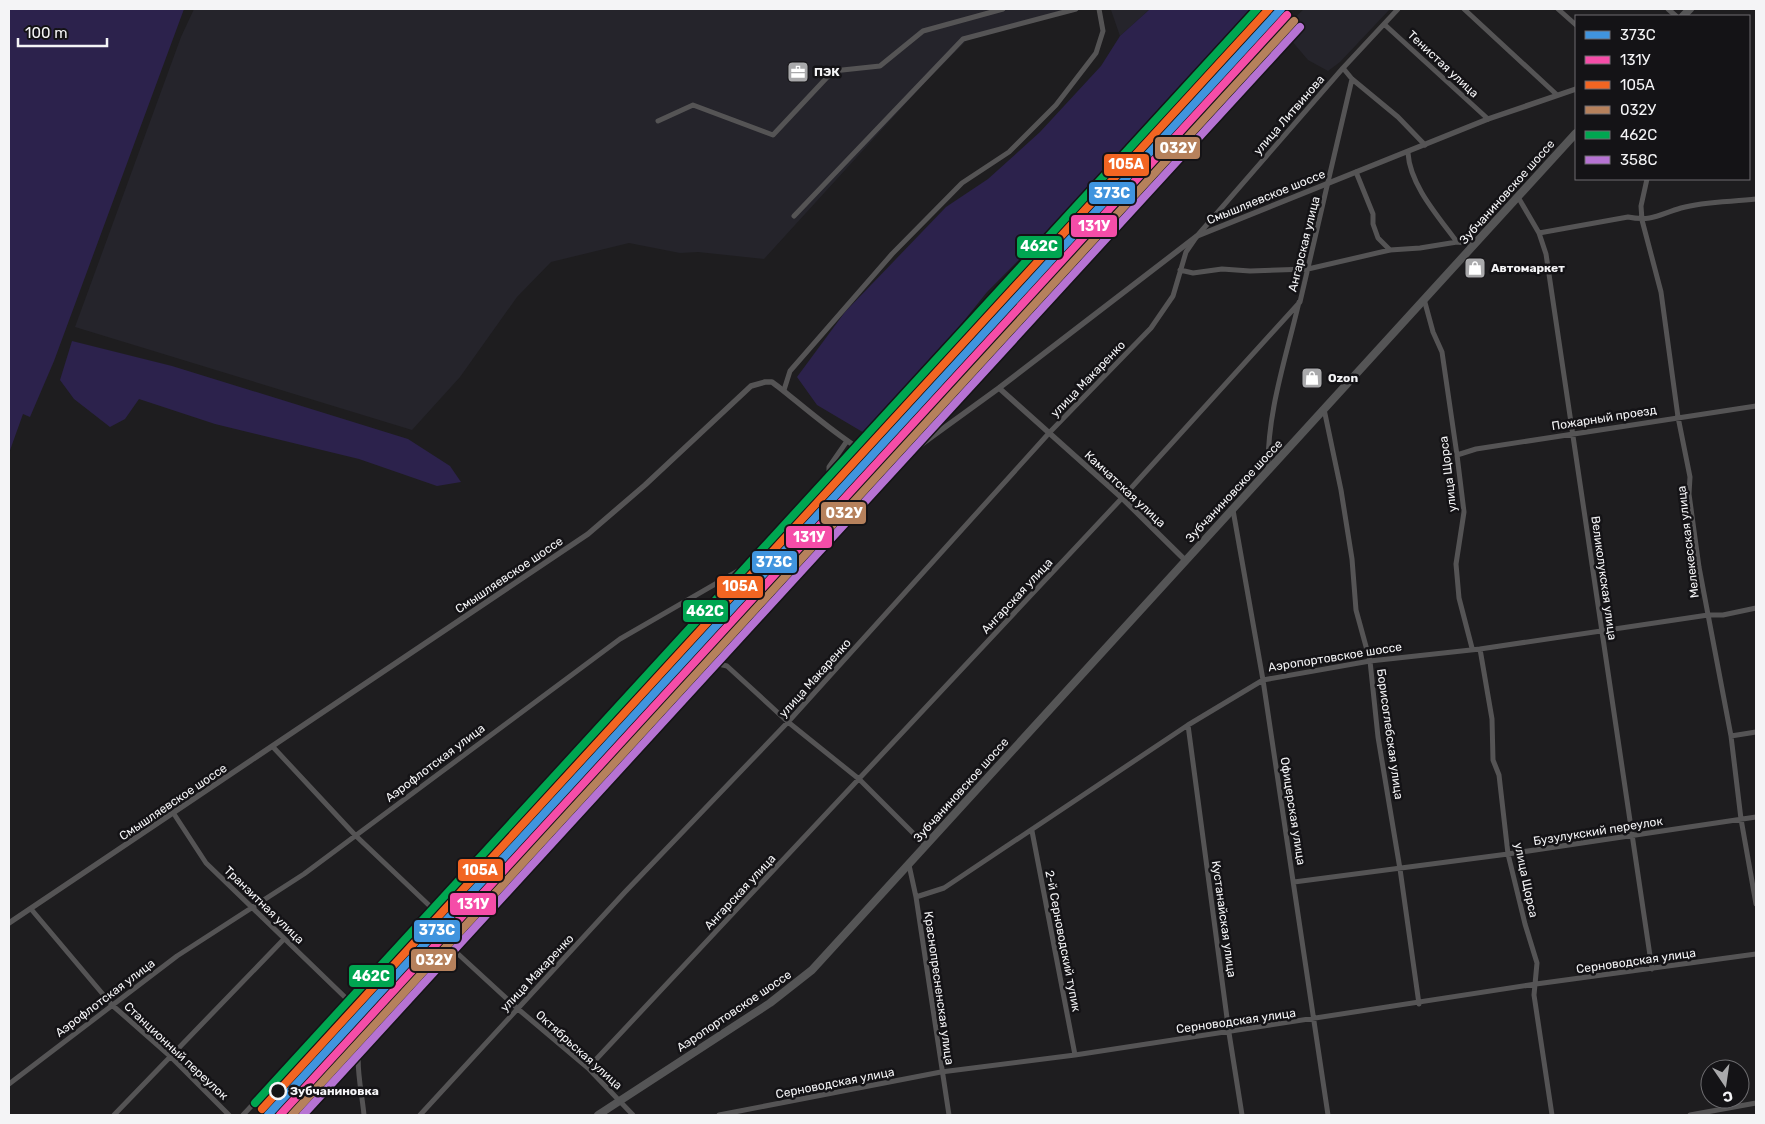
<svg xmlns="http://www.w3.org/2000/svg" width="1765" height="1124" font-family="Rubik,sans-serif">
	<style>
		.built { fill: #25242b }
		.green { fill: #2c224c }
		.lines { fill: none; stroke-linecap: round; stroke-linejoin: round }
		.minor { stroke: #555455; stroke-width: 5 }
		.tertiary { stroke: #555455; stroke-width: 5.5 }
		.primary { stroke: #555556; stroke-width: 8 }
		.rail-1-casing { stroke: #141316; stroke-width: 11 }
		.rail-2-casing { stroke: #141316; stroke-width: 11 }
		.rail-3-casing { stroke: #141316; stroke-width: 11 }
		.rail-4-casing { stroke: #141316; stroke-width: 11 }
		.rail-5-casing { stroke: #141316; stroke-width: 11 }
		.rail-6-casing { stroke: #141316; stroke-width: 11 }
		.rail-1 { stroke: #4094de; stroke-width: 8 }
		.rail-2 { stroke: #f54da8; stroke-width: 8 }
		.rail-3 { stroke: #f26522; stroke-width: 8 }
		.rail-4 { stroke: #b6815c; stroke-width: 8 }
		.rail-5 { stroke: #00a651; stroke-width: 8 }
		.rail-6 { stroke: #b673d3; stroke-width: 8 }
		.stop-dot { fill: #141316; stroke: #f4f4f6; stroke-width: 2.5 }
		.labels { text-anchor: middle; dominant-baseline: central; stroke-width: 5; stroke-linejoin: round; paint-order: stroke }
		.street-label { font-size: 12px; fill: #f4f4f6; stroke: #141316 }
		.poi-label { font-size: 12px; font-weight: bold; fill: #f4f4f6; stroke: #141316; text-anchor: start }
		.stop-label { font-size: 12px; font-weight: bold; fill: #f4f4f6; stroke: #141316; text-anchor: start }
		.line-badge { stroke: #141316; stroke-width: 2 }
		.badge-label { font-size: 14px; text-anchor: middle; font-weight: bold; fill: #fff }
	</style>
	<rect width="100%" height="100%" fill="#1e1d1f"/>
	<path class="built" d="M194,9H1077L967,40L927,80L764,259L698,252L680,253L629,243L551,262L517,297L460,377L412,430L75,327L181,37Z
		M1114,9H1150L1120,36L1111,10Z
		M1304,9H1390L1340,62L1328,71L1308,60L1291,40L1285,27Z"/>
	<path class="green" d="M9,9H184L54,361L30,417L23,414L9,453Z
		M1150,9H1255L1073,205L987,292L934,358L866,434L817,405L797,377L845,312L946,207L988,179L1040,132L1101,66L1120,36Z
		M72,341L172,366L408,439L450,466L461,482L437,486L359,459L215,424L139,399L125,419L110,427L74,399L60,380Z"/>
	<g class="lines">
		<path class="minor" d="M1464,9L1556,94
			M1558,9L1576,25
			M1668,9L1676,16
			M1384,24L1488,119
			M1343,68L1352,79L1398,117L1425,145
			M658,121L693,105L773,135L833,71L880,66L923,31L1003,9
			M1408,153C1410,185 1438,216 1457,242
			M1356,172L1373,214V224L1378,238L1390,250
			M1647,179L1641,206L1642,220L1661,292L1678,417L1690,477L1689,494L1699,567L1731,736L1741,819L1756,904
			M1518,197L1539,233L1546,254L1652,969
			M794,216L963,39L1076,9
			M1539,233L1628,217C1652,222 1660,214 1681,208C1705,201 1732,202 1756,199
			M1180,270L1193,273L1222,269L1250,271L1308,269L1390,250L1420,248L1457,242L1474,244
			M1424,299L1433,332L1442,352L1457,455L1464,512L1456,564L1459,598L1472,648
			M784,390L790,371L892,254L962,183L1009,152L1056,105L1096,53L1103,31L1099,9
			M1324,409L1341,490L1352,559L1356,610L1370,661L1378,737L1400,869L1419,1004
			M1457,455L1476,449L1756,406
			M1268,470C1267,412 1286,358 1299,302
			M1233,510L1263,680L1328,1115
			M1480,649L1492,719L1493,760L1499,775L1508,854L1525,924L1537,963L1534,995L1552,1115
			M1188,725L1229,1033L1242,1115
			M1731,736L1756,732
			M273,747L355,835L434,910
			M174,814L206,863L350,1002
			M1032,831L1075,1055
			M909,865L916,897L949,1115
			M1294,882L1508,854L1756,817
			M916,897L944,888L1188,725L1263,680L1370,661L1480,649L1708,615H1723L1756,608
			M31,909L112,1005L170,1056L229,1115
			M444,941L518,1009L588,1068L633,1115
			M588,1068L1122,498L1300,302L1352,79
			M9,1084L177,956L304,874L620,639L769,553L823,492L829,480V467L847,441
			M114,1115L284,939
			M243,1115L434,910L521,823L765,557
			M364,1115C361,1083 351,1053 367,1023L685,679L698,669L714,663L727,666L788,722L859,779L925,845
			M420,1115L625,892L788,722L1050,432L1151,328L1173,296L1186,252L1197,236L1343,68L1398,9
			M719,1115L941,1072L1075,1055L1536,984L1756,954
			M1690,1115L1756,1103"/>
		<path class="tertiary" d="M999,388L1122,498L1185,560
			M9,923L588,534L645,485L751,386L765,382H772C796,399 871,469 897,462L999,388L1197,236L1488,119L1576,89"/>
		<path class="primary" d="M1683,16L1690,9
			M598,1115L770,1003L812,970L1576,133"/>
		<g class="rail-1-casing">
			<path id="rail-1" d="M268,1115L1281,9"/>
		</g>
		<g class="rail-2-casing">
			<path id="rail-2" d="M280,1115L1287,15"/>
		</g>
		<g class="rail-3-casing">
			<path id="rail-3" d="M262,1109L1269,9"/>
		</g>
		<g class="rail-4-casing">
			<path id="rail-4" d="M292,1115L1294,21"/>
		</g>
		<g class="rail-5-casing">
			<path id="rail-5" d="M255,1103L1257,9"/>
		</g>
		<g class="rail-6-casing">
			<path id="rail-6" d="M303,1115L1300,27"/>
		</g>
		<use href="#rail-1" class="rail-1"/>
		<use href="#rail-2" class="rail-2"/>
		<use href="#rail-3" class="rail-3"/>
		<use href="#rail-4" class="rail-4"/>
		<use href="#rail-5" class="rail-5"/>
		<use href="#rail-6" class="rail-6"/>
	</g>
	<defs>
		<g id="office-square" transform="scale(1.125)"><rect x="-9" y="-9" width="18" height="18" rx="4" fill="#a9a9ab" stroke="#141316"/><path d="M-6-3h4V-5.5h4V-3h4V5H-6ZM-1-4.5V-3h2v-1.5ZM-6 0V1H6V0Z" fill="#fff"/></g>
		<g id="shop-square" transform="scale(1.125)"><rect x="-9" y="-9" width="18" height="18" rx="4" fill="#a9a9ab" stroke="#141316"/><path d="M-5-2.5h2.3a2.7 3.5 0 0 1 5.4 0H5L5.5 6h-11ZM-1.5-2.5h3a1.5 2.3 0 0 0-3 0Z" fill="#fff"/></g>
	</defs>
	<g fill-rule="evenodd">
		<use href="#office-square" x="798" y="72"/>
		<use href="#shop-square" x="1475" y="268"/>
		<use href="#shop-square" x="1312" y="378"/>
	</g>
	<circle class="stop-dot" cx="278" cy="1091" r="8"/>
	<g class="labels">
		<g class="street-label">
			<text transform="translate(1443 64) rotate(43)">Тенистая улица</text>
			<text transform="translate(1289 115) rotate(-49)">улица Литвинова</text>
			<text transform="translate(1507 192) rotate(-48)">Зубчаниновское шоссе</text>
			<text transform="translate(1266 197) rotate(-22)">Смышляевское шоссе</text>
			<text transform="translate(1304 244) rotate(-76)">Ангарская улица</text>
			<text transform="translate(1088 379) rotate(-46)">улица Макаренко</text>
			<text transform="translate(1604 418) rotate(-9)">Пожарный проезд</text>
			<text transform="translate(1448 474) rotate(-97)">улица Щорса</text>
			<text transform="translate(1125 489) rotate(43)">Камчатская улица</text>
			<text transform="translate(1234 491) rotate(-47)">Зубчаниновское шоссе</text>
			<text transform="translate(1688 542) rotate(-97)">Мелекесская улица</text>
			<text transform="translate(509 575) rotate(-34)">Смышляевское шоссе</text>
			<text transform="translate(1604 578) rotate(82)">Великолукская улица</text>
			<text transform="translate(1017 596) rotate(-47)">Ангарская улица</text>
			<text transform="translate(1335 657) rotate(-9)">Аэропортовское шоссе</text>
			<text transform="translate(815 678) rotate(-48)">улица Макаренко</text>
			<text transform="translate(1390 734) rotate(82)">Борисоглебская улица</text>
			<text transform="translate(435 763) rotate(-37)">Аэрофлотская улица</text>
			<text transform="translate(961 790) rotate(-48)">Зубчаниновское шоссе</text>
			<text transform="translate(173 802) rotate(-34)">Смышляевское шоссе</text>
			<text transform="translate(1293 811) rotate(81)">Офицерская улица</text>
			<text transform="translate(1598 831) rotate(-9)">Бузулукский переулок</text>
			<text transform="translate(1526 880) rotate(78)">улица Щорса</text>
			<text transform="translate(740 892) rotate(-47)">Ангарская улица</text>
			<text transform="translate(264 905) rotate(44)">Транзитная улица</text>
			<text transform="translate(1224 919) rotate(82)">Кустанайская улица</text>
			<text transform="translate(1063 941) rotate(79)">2-й Серноводский тупик</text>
			<text transform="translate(1636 961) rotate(-8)">Серноводская улица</text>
			<text transform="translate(537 973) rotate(-47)">улица Макаренко</text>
			<text transform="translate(939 988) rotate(82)">Краснопресненская улица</text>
			<text transform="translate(105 998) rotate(-37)">Аэрофлотская улица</text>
			<text transform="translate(734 1011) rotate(-34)">Аэропортовское шоссе</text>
			<text transform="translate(1236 1021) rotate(-8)">Серноводская улица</text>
			<text transform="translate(579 1050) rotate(42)">Октябрьская улица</text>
			<text transform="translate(176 1051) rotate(43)">Станционный переулок</text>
			<text transform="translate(835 1083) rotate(-11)">Серноводская улица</text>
		</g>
		<g class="poi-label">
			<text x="814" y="72">ПЭК</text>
			<text x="1491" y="268">Автомаркет</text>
			<text x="1328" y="378">Ozon</text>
		</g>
		<g class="stop-label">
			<text x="290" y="1091">Зубчаниновка</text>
		</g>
	</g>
	<g class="line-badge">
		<rect x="1154" y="136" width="47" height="24" rx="5" fill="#b6815c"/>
		<rect x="1103" y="153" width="47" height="24" rx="5" fill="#f26522"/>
		<rect x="1088" y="181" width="48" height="24" rx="5" fill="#4094de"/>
		<rect x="1070" y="214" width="48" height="24" rx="5" fill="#f54da8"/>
		<rect x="1016" y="235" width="47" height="24" rx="5" fill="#00a651"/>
		<rect x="820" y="501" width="47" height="24" rx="5" fill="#b6815c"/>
		<rect x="785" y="525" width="48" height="24" rx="5" fill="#f54da8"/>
		<rect x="751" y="550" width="47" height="24" rx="5" fill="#4094de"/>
		<rect x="716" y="575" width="48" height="24" rx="5" fill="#f26522"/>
		<rect x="682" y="599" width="47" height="24" rx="5" fill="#00a651"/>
		<rect x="457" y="858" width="47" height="24" rx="5" fill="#f26522"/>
		<rect x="449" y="892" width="48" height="24" rx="5" fill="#f54da8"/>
		<rect x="413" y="919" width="48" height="24" rx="5" fill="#4094de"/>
		<rect x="410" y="948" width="47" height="24" rx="5" fill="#b6815c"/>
		<rect x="348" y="964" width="47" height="24" rx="5" fill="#00a651"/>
	</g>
	<g class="badge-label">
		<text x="1178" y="153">032У</text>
		<text x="1126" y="169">105А</text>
		<text x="1112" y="198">373C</text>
		<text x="1094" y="231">131У</text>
		<text x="1039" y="251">462С</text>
		<text x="844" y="518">032У</text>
		<text x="809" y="542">131У</text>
		<text x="774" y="567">373C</text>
		<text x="740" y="591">105А</text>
		<text x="705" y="616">462С</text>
		<text x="480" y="875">105А</text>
		<text x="473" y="909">131У</text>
		<text x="437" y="935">373C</text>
		<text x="434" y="965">032У</text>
		<text x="371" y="981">462С</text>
	</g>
	<rect width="1765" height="1124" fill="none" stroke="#f4f4f6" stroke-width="20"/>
	<rect x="1575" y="15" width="175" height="165" fill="#141316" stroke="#6e6d70"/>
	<rect x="1585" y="31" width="25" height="8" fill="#4094de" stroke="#6e6d70"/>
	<text x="1620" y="40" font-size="15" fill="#f4f4f6">373C</text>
	<rect x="1585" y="56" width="25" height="8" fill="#f54da8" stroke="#6e6d70"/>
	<text x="1620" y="65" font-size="15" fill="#f4f4f6">131У</text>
	<rect x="1585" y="81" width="25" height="8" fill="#f26522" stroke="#6e6d70"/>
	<text x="1620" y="90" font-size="15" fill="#f4f4f6">105А</text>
	<rect x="1585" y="106" width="25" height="8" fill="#b6815c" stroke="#6e6d70"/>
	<text x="1620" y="115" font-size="15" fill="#f4f4f6">032У</text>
	<rect x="1585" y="131" width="25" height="8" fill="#00a651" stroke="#6e6d70"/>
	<text x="1620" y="140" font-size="15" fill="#f4f4f6">462С</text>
	<rect x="1585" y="156" width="25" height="8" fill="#b673d3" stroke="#6e6d70"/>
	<text x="1620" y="165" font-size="15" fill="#f4f4f6">358С</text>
	<g transform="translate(1725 1084) rotate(167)"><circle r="24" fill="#141316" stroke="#6e6d70"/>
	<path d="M0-4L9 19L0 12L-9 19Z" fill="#a9a9ab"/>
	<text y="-8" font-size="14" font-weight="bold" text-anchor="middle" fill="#f4f4f6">С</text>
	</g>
	<path d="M18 38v8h89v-8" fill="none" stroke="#f4f4f6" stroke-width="2.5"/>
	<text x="25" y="38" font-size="15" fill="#f4f4f6" stroke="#141316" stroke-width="4" paint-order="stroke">100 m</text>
</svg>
